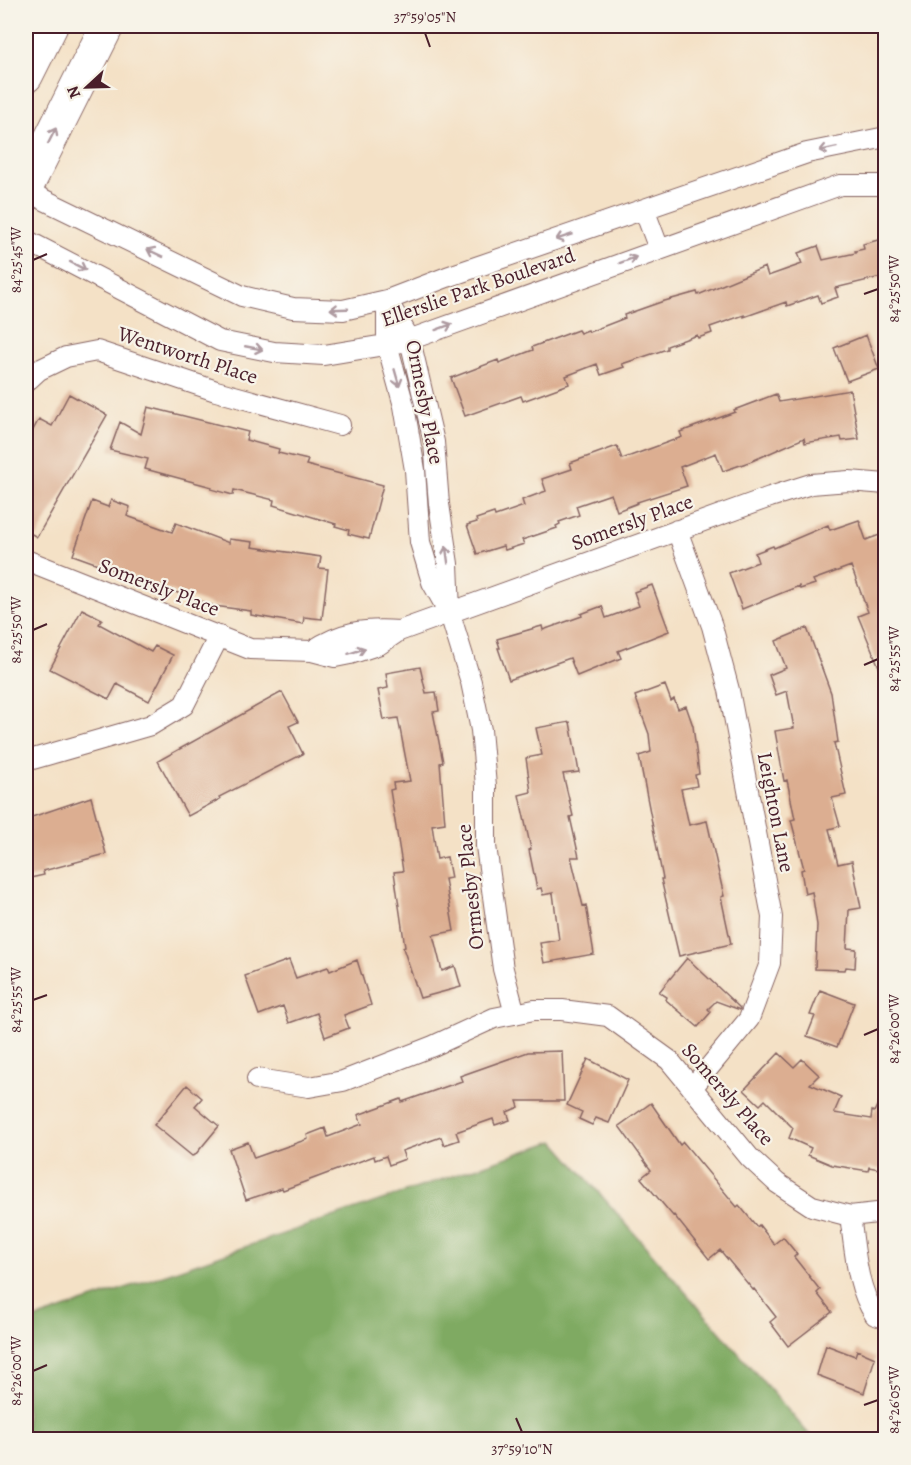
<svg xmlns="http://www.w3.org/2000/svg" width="911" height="1465" font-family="Alegreya,serif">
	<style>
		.forest { fill: #7faa62; stroke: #646446; stroke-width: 1.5 }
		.building { fill: #dcae91 }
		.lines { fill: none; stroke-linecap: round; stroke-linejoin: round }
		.street-casing { stroke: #866361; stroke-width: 22 }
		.highway-casing { stroke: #866361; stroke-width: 35 }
		.street { stroke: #fff; stroke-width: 20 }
		.highway { stroke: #fff; stroke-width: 33 }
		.oneway { stroke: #ae9aa0 }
		.ticks { fill: none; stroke: #4a1f2b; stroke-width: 2 }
		.labels { text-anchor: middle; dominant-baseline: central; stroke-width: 4.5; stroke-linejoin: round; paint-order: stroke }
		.street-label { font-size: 21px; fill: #4a1f2b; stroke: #f7f3e8 }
		.neatline { fill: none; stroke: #4a1f2b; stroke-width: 2 }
		.ticks-label { font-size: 15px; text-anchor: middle; fill: #4a1f2b }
	</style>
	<rect width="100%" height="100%" fill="#f7f3e8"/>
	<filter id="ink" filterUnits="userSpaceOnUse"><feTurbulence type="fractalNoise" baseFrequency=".0167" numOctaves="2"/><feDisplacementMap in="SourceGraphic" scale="12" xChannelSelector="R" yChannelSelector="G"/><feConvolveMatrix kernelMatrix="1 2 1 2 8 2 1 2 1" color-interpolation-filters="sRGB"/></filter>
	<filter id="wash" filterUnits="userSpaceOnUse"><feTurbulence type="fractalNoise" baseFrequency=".008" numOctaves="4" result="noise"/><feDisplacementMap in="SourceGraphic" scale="24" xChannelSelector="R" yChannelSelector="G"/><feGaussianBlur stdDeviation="1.35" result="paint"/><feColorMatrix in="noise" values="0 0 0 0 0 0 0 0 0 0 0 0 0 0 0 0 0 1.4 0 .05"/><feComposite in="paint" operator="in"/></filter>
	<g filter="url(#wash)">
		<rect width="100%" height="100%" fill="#f4e1c6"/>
		<path class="forest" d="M554,1141L813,1439H26V1322Z"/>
		<g id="blocks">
			<path class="building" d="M882,239L885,254V276L835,288L838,297L821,303L818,295L787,306L786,302L744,317V315L710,327L712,333L698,338L697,335L667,346V349L622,364L624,367L601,375L597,364L566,376L569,384L523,401L521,396L465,416L451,378L498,360L499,363L533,350L532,347L578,330L580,333L588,330L589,332L625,318L624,315L661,302L697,292L698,295L765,267L768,276L802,264L798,253L818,246L823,260L856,253L855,251L864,249L863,244Z
				M866,335L879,369L847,381L834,348Z
				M850,390L859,439L842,441L841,437L805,443L804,438L752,461L723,471L716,453L680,467L687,486L637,502L638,503L617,511L611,494L576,506L579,515L559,522L560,524L556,526L557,528L522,540L524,544L505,550L503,546L477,554L467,525L477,522L476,519L494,513L495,516L524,506L522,500L546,491L542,479L572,469L570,463L617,446L622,459L682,437L680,432L735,412L734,410L776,394L779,402Z
				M69,394L107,415L37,537L26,531V443L39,419L52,426Z
				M148,407L248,432L246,440L279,449L278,453L308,460L306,465L383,485L369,539L348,534L349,530L335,526L336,524L273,505L274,500L234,490L233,495L211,489L212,487L145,469L148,459L110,450L120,422L141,434Z
				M111,500L130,507L127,516L172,532L176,523L229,543V539L253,542L252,547L321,557L319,568L328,569L322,619L304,617L303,624L251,615V611L214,606L73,555L92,501L108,507Z
				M859,520L866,540L885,533L884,679L858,616L868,612L851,566L813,580L815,584L800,589L799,586L742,609L729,573L758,562L755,553L773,546L774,548L828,525L830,530Z
				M652,585L669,631L618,651L621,658L577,676L570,658L509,680L498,648H500L497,639L542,626L543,630L582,616L581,614L602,606L606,618L639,606L634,592Z
				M82,609L102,619L99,624L151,652L155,646L173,655L149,701L117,684L109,699L50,669Z
				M807,628L831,693L838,742L834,743L846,795L832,798L840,826L829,829L838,864L852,861L861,908L849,910L847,948L856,949L855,968L846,967L845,970L815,969L817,925L812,892L805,894L801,870L804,869L791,820L795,819L787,780L784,781L775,731L794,728L787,691L776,695L769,675L786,668L776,641Z
				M420,667L426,693L436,692L439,711L433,712L443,762L440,763L445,823L432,825L437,859L447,857L451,878L445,879L454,931L433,935L442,971L455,966L461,987L420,998L403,948L405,947L394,872L403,871L390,790L394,789L393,783L410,781L398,718L384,720L378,690L388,688L386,673Z
				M665,685L671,701L674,699L678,709L686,706L693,726L699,774L695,775L697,786L681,789L689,825L707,821L724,896L721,897L731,944L679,956L661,879H663L639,756L651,752L649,734L635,696Z
				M282,692L298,722L289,726L303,754L219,797L220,799L188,816L158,761Z
				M570,722L579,772L563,774L573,816L570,817L579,857H571L583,906L586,905L594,954L544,963L540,943L559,940L553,893L543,895L541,888L537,889L529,850L531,849L519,795L531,792L526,758L542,755L536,728Z
				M91,797L106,854L43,871L44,875L26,879V819Z
				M687,958L740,1008V1010L716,1001L708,1009L711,1012L698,1027L666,1000L667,997L659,992Z
				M289,960L296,978L328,967L330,971L357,960L371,1005L344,1015L349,1028L325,1037L317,1013L289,1023L283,1006L259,1015L245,976Z
				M820,990L854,1003L837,1047L807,1036L815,1016L810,1015Z
				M562,1051L564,1101H517L519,1107L507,1112L510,1120L495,1125L493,1119L456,1132L459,1140L444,1145L441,1137L402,1151L405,1159L389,1165L386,1156L375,1160L374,1156L283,1190L282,1188L246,1200L229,1149L248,1142L254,1158L308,1139L307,1135L325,1128L328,1137L362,1124L358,1115L401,1099L402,1102L462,1081L460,1076L528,1052Z
				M779,1053L794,1067L802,1059L819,1075L810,1084L841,1097L834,1113L871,1119L872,1111L874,1112L885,1089V1170L869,1167L868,1171L832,1165L808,1155L811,1148L789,1138L793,1128L765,1100L760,1105L744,1090Z
				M588,1059L628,1080L609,1123L596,1118L592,1125L579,1119L582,1112L567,1105Z
				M187,1085L202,1098L195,1106L219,1126L195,1155L192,1156L154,1125Z
				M651,1103L680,1145L683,1142L737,1207L739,1205L757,1227L759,1225L774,1244L783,1237L797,1254L794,1257L820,1290L817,1293L832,1312L788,1346L770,1322L776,1317L754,1289L753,1290L720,1250L709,1259L674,1215L673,1216L641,1178L651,1170L619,1126Z
				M826,1345L855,1356L857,1350L875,1358L864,1393L817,1375Z"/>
		</g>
	</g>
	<g filter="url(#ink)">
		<use href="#blocks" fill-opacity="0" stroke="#866361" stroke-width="1.5"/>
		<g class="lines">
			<g class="street-casing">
				<path id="street" d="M26,191L242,296L293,308L343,310L387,300L447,277L807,153L886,137
					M644,209L659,249
					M26,240L220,341L274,352L324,355L403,342L840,185H886
					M387,300V344L404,406L415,470L420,542L432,582L450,614L471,682L481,730L486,786V846L503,969L515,1014
					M388,302L410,340L434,442L439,504L448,564L450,611
					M26,382L39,370L66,357L97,351L216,391L340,425
					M677,530L712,626L729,690L772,917L770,963L749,1019L692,1088
					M26,560L250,649L312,651L335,657L350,654L380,644L399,631L770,497L811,484L849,481L886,484
					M312,651C340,632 365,628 399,631
					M26,761L151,725L184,705L219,636
					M257,1079L309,1087L343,1081L433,1046L494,1018L534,1010H562L608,1016L669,1060L750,1158L777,1183L812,1206L850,1216L886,1212
					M850,1216C855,1249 856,1286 875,1315L886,1318"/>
			</g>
			<g class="highway-casing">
				<path id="highway" d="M26,76L51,26
					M26,188L107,26"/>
			</g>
			<use href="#street" class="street"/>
			<use href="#highway" class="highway"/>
		</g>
		<defs><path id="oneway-shaft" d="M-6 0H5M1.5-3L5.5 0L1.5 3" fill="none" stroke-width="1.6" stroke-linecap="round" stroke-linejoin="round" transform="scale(1.5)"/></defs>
		<g class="oneway">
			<use href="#oneway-shaft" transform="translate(52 136) rotate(-63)"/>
			<use href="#oneway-shaft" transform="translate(828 149) rotate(168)"/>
			<use href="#oneway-shaft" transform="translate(564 237) rotate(161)"/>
			<use href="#oneway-shaft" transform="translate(155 253) rotate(-154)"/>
			<use href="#oneway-shaft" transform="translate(628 260) rotate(-20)"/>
			<use href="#oneway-shaft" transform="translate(78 266) rotate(27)"/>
			<use href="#oneway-shaft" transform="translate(339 309) rotate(178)"/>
			<use href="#oneway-shaft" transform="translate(444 327) rotate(-20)"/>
			<use href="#oneway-shaft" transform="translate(254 348) rotate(11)"/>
			<use href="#oneway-shaft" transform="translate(397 378) rotate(74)"/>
			<use href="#oneway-shaft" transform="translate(447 555) rotate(-98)"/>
			<use href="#oneway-shaft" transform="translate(357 651) rotate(-18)"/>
		</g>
	</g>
	<path class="ticks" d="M425,33L430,47M33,260L47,254M864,294L878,289M33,630L47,624M864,665L878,659M33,1000L47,995M864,1035L878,1029M33,1371L47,1365M864,1405L878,1400M516,1418L522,1432"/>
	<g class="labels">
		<g class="street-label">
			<text transform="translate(478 287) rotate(-19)">Ellerslie Park Boulevard</text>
			<text transform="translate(188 355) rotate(18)">Wentworth Place</text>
			<text transform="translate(425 402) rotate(79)">Ormesby Place</text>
			<text transform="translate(632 522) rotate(-20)">Somersly Place</text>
			<text transform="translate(159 587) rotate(21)">Somersly Place</text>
			<text transform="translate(776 812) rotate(79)">Leighton Lane</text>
			<text transform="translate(470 887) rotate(-96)">Ormesby Place</text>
			<text transform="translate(728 1094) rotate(49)">Somersly Place</text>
		</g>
	</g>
	<rect width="911" height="1465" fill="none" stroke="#f7f3e8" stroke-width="66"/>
	<g transform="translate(87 87) rotate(248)" stroke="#f7f3e8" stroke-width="4.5" paint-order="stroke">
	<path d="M0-4.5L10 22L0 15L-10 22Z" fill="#4a1f2b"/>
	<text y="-9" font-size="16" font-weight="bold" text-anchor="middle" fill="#4a1f2b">N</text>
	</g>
	<rect x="33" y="33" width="845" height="1399" class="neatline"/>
	<g class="ticks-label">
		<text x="425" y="22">37°59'05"N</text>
		<text transform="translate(16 260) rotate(-90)" y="5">84°25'45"W</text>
		<text transform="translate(894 289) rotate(-90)" y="5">84°25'50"W</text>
		<text transform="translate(16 630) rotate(-90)" y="5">84°25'50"W</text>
		<text transform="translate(894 659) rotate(-90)" y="5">84°25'55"W</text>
		<text transform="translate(16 1000) rotate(-90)" y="5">84°25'55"W</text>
		<text transform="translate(894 1029) rotate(-90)" y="5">84°26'00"W</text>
		<text transform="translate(16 1371) rotate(-90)" y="5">84°26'00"W</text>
		<text transform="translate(894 1400) rotate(-90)" y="5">84°26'05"W</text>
		<text x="522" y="1454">37°59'10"N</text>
	</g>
</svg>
